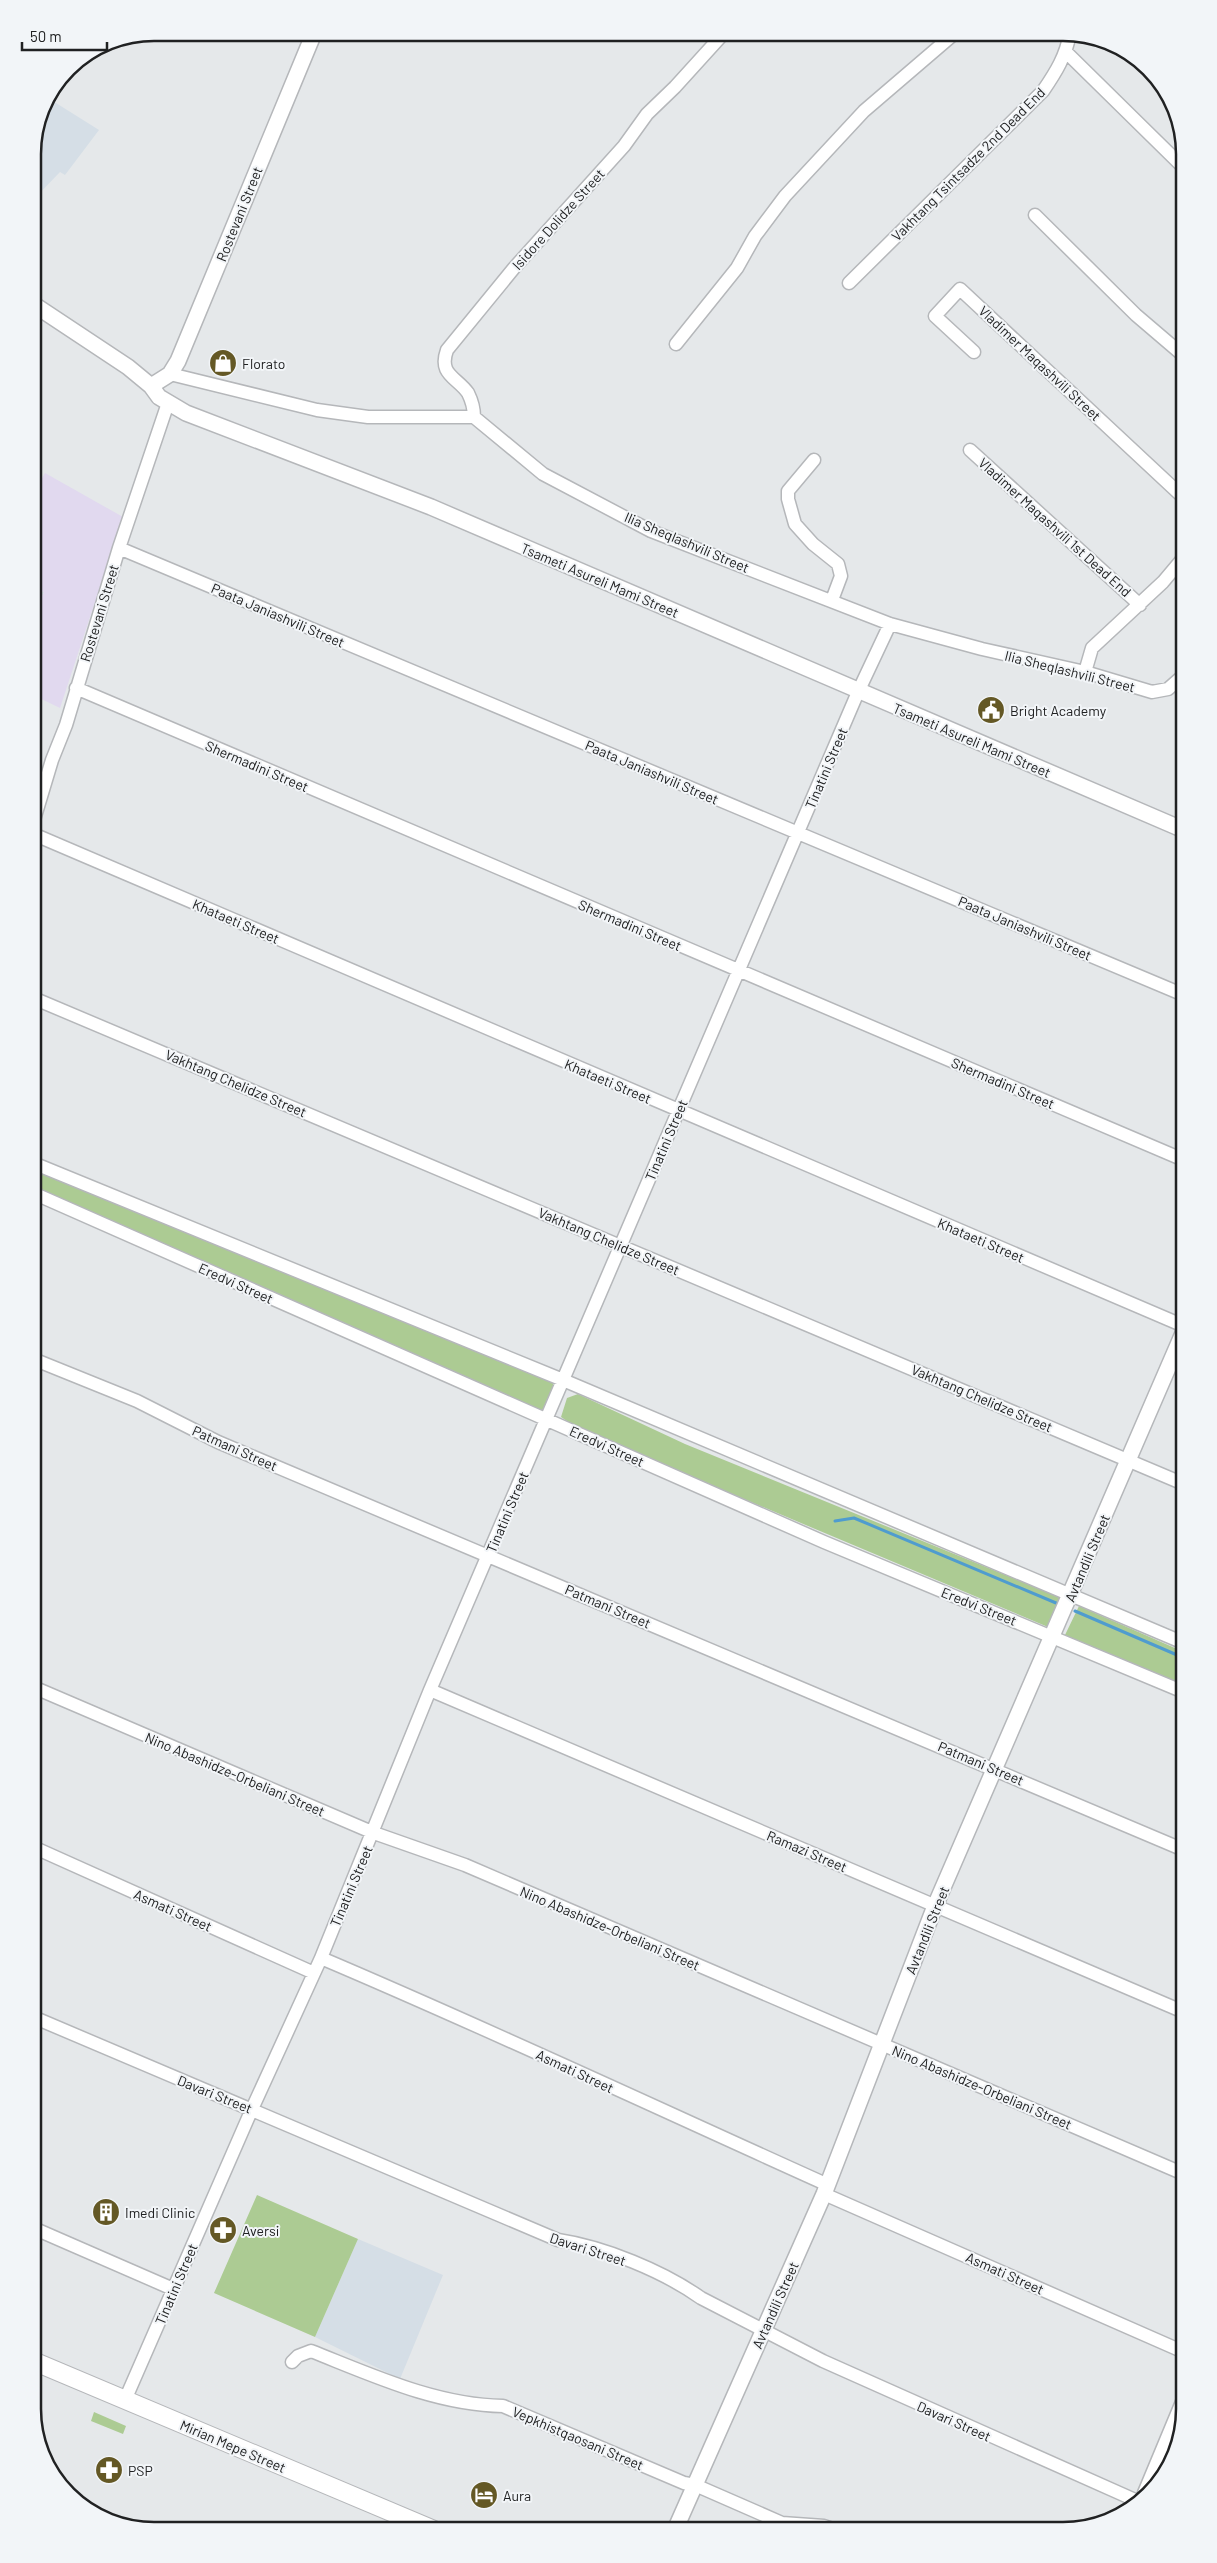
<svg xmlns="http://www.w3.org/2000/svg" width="1217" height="2563" font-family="Barlow,sans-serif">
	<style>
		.built { fill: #d5dee6 }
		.industrial { fill: #e1d9ef }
		.green { fill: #accb93 }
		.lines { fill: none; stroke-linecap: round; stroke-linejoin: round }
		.stream { stroke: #4f9ccf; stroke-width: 3 }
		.minor-casing { stroke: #b5b7ba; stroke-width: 15 }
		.tertiary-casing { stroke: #b5b7ba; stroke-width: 18 }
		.secondary-casing { stroke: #b5b7ba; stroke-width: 20 }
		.minor { stroke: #fff; stroke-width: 12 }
		.tertiary { stroke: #fff; stroke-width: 15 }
		.secondary { stroke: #fff; stroke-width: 18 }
		.labels { text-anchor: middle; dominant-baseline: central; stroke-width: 4; stroke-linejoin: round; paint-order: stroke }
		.street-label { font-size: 14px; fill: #202122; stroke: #f2f5f8 }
		.poi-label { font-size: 14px; fill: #202122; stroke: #f2f5f8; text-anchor: start }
		.rim { fill: none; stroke: #202122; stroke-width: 2.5 }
	</style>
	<rect width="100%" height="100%" fill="#e5e8ea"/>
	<path class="built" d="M48,98L99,130L65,175L60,172L33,200V147L42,108Z
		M33,587L44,592L33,619Z
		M358,2239L443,2275L400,2379L315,2337Z"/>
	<path class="industrial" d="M45,473L123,517L60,708L33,695V619L44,592L33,587V494Z"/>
	<path class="green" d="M33,1169L553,1382L554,1388L544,1411L472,1383L33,1187Z
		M578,1394L685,1444L1062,1598L1048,1627L580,1430L561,1417L567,1398Z
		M1079,1606L1184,1652V1686L1065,1635Z
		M257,2195L358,2239L315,2337L214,2293Z
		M94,2412L126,2426L123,2434L91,2421Z"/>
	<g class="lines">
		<path class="stream" d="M835,1521L854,1518L1056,1603
			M1075,1611L1184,1658"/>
		<g class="minor-casing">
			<path id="minor" d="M1066,52L1184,168
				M1035,215L1136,315L1184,356
				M849,283L1043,91C1056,72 1066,56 1070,33
				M676,344L737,268L755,236L785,196L864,111L955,33
				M974,352L935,316L960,289L1184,498
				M170,374L317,410L368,417H474L543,474L651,531L890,624L982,649L1085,672L1152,692L1168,689L1184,675
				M474,417C474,408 472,401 468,393C457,377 438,375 447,350L514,268L624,146L647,114L675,87L724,33
				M970,450L1140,605
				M814,460L788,491V499L795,524L813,544L838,564L841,576L832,600
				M119,548L1184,995
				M1085,672L1092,648L1163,582L1184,557
				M76,688L1184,1160
				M33,823L52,760L66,725L119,548L168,403
				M33,834L1184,1326
				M33,998L1184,1484
				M33,1163L563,1380L1184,1643
				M33,1193L824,1542L1184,1692
				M33,1359L137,1401L218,1442L1184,1850
				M33,1687L374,1833L465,1865L1184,2174
				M430,1690L1184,2012
				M33,1847L314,1973
				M321,1958C491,2030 659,2109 828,2185
				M33,2017L558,2240C604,2247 663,2271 701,2298L823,2361L1135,2500
				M824,2194L1184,2352
				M33,2228L173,2289
				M292,2362L298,2356L311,2351C372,2375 436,2405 503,2406L684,2483L695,2485L782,2523L824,2526L836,2530
				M125,2400L252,2109L321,1958L430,1690L858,692L890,624
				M1144,2493L1184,2397"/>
		</g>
		<g class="tertiary-casing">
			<path id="tertiary" d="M33,304L128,367L151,386L159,397L186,413L431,507L1184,830
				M151,386L170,374L178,361L314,33
				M675,2530L824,2194L935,1906L1184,1331"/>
		</g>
		<g class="secondary-casing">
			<path id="secondary" d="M33,2361L434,2530"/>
		</g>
		<use href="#minor" class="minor"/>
		<use href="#tertiary" class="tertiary"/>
		<use href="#secondary" class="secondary"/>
	</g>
	<defs>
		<g id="shop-disc" transform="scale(1.4375)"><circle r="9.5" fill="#645825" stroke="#f2f5f8"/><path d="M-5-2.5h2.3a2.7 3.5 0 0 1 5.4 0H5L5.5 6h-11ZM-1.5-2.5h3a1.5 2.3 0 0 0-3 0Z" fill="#fff"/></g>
		<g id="civic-disc" transform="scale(1.4375)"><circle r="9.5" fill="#645825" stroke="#f2f5f8"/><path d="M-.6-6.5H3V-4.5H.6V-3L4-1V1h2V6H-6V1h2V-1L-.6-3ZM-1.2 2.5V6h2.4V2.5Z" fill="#fff"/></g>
		<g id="building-disc" transform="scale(1.4375)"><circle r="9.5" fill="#645825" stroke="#f2f5f8"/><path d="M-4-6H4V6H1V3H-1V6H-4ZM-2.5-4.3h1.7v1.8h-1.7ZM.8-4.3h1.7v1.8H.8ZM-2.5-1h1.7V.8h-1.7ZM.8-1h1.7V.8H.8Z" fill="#fff"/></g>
		<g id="pharmacy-disc" transform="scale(1.4375)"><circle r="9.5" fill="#645825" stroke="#f2f5f8"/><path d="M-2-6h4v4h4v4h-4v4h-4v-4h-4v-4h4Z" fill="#fff"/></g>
		<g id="hotel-disc" transform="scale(1.4375)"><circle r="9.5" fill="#645825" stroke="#f2f5f8"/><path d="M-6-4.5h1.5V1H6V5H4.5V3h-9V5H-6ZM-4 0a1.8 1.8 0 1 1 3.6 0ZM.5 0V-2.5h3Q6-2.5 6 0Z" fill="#fff"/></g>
	</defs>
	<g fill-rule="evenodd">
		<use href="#shop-disc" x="223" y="363"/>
		<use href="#civic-disc" x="991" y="710"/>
		<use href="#building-disc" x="106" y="2212"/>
		<use href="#pharmacy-disc" x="223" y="2230"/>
		<use href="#pharmacy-disc" x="109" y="2470"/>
		<use href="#hotel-disc" x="484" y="2495"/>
	</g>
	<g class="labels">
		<g class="street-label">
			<text transform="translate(968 164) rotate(-45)">Vakhtang Tsintsadze 2nd Dead End</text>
			<text transform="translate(239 214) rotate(-68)">Rostevani Street</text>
			<text transform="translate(558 219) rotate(-48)">Isidore Dolidze Street</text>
			<text transform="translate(1040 363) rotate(43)">Vladimer Maqashvili Street</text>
			<text transform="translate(1055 527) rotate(42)">Vladimer Maqashvili 1st Dead End</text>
			<text transform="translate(687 542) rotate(23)">Ilia Sheqlashvili Street</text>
			<text transform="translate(600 580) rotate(23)">Tsameti Asureli Mami Street</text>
			<text transform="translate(99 613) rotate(-73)">Rostevani Street</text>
			<text transform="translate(278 615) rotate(23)">Paata Janiashvili Street</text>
			<text transform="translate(1070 671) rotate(14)">Ilia Sheqlashvili Street</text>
			<text transform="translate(972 740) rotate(23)">Tsameti Asureli Mami Street</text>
			<text transform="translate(257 766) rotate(23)">Shermadini Street</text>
			<text transform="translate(826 768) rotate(-67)">Tinatini Street</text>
			<text transform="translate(652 772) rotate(23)">Paata Janiashvili Street</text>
			<text transform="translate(236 921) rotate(23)">Khataeti Street</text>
			<text transform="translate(630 925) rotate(23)">Shermadini Street</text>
			<text transform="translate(1025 928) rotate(23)">Paata Janiashvili Street</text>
			<text transform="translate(608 1081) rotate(23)">Khataeti Street</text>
			<text transform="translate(236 1083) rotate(23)">Vakhtang Chelidze Street</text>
			<text transform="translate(1003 1083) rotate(23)">Shermadini Street</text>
			<text transform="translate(666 1140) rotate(-67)">Tinatini Street</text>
			<text transform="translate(981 1240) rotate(23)">Khataeti Street</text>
			<text transform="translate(609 1241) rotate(23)">Vakhtang Chelidze Street</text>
			<text transform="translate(236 1283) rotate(24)">Eredvi Street</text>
			<text transform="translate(982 1398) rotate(23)">Vakhtang Chelidze Street</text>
			<text transform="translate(607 1446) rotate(24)">Eredvi Street</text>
			<text transform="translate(235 1448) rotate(24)">Patmani Street</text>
			<text transform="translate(507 1512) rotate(-67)">Tinatini Street</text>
			<text transform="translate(1087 1558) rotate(-67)">Avtandili Street</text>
			<text transform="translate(608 1606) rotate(23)">Patmani Street</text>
			<text transform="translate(979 1606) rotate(22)">Eredvi Street</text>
			<text transform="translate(981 1763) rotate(23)">Patmani Street</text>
			<text transform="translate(235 1774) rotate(23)">Nino Abashidze-Orbeliani Street</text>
			<text transform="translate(807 1851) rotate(23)">Ramazi Street</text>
			<text transform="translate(351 1886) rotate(-67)">Tinatini Street</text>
			<text transform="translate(173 1910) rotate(24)">Asmati Street</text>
			<text transform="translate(610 1928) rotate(23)">Nino Abashidze-Orbeliani Street</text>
			<text transform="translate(927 1930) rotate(-68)">Avtandili Street</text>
			<text transform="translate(575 2071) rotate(25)">Asmati Street</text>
			<text transform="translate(982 2087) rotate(23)">Nino Abashidze-Orbeliani Street</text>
			<text transform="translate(215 2094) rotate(22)">Davari Street</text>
			<text transform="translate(588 2249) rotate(18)">Davari Street</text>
			<text transform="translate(1005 2273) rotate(24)">Asmati Street</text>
			<text transform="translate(176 2284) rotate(-67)">Tinatini Street</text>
			<text transform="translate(775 2305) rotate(-66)">Avtandili Street</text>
			<text transform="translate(954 2421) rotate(24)">Davari Street</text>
			<text transform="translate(578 2438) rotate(23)">Vepkhistqaosani Street</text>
			<text transform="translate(233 2446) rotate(23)">Mirian Mepe Street</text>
		</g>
		<g class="poi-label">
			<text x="242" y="363">Florato</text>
			<text x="1010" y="710">Bright Academy</text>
			<text x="125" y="2212">Imedi Clinic</text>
			<text x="242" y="2230">Aversi</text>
			<text x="128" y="2470">PSP</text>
			<text x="503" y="2495">Aura</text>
		</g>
	</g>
	<path d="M0 0H1217V2563H0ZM154 41H1063A113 113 0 0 1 1176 154V2409A113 113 0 0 1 1063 2522H154A113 113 0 0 1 41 2409V154A113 113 0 0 1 154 41Z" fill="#f2f5f8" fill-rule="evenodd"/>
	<path class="rim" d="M154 41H1063A113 113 0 0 1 1176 154V2409A113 113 0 0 1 1063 2522H154A113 113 0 0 1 41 2409V154A113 113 0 0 1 154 41Z"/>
	<path d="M22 42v8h85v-8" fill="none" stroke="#202122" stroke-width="2.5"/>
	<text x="30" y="42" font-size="15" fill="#202122" stroke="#f2f5f8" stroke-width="4" paint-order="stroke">50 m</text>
</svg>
